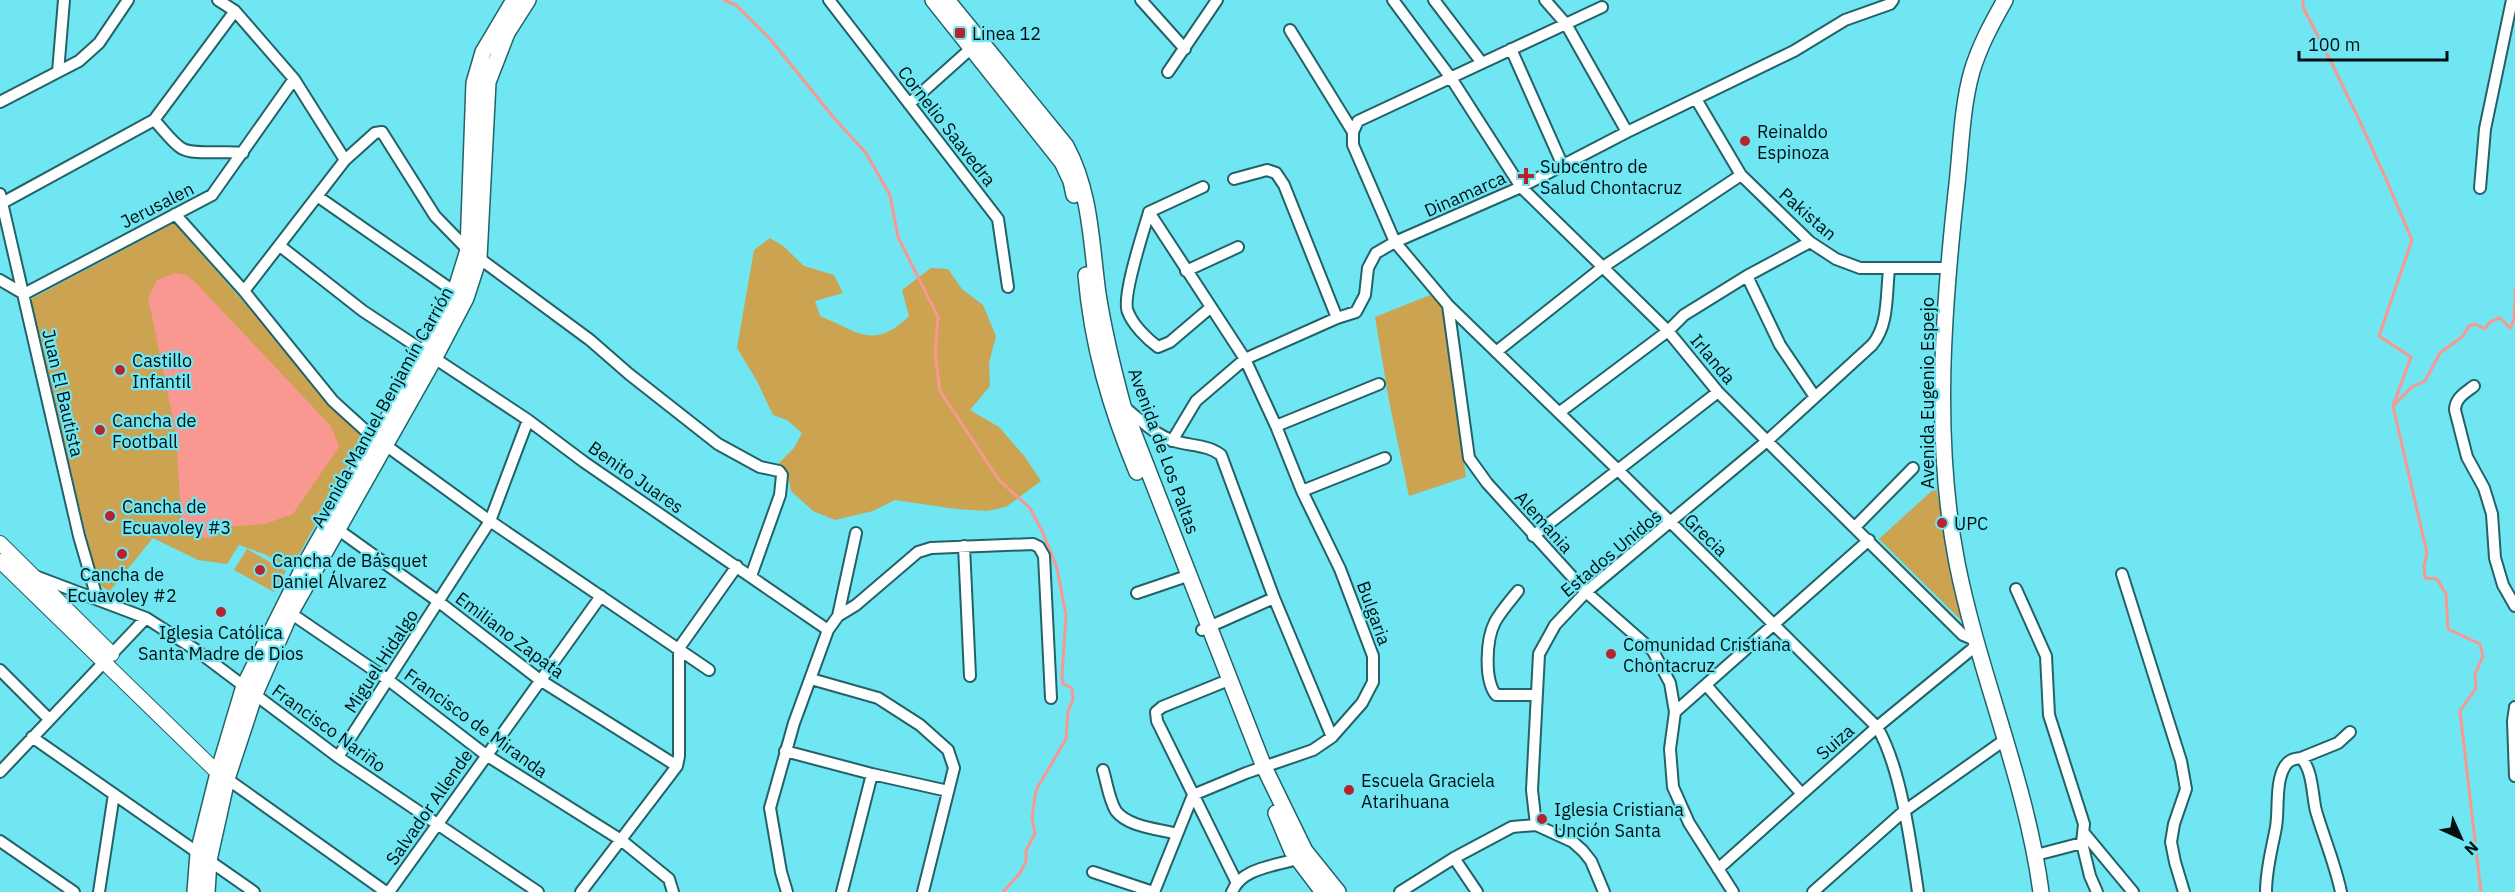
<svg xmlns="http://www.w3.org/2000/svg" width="2515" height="892" font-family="'IBM Plex Sans',sans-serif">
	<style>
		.green { fill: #cba351 }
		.water { fill: #f99791 }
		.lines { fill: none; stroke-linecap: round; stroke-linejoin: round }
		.stream { stroke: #f99791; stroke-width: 3 }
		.minor-casing { stroke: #226268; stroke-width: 14 }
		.tertiary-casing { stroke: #226268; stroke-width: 16 }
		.secondary-casing { stroke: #226268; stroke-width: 18 }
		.minor { stroke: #fff; stroke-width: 10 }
		.tertiary { stroke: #fff; stroke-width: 14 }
		.secondary { stroke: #fff; stroke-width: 15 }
		.poi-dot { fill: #b5242d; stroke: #6fe6f1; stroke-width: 2 }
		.labels { text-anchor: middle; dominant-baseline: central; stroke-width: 4.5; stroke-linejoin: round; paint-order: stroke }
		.poi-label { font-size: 18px; fill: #000f12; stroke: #6fe6f1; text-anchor: start }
		.street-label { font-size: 18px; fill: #000f12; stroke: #6fe6f1 }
	</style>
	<rect width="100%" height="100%" fill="#6fe6f1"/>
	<path class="green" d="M174,223L363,438L291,569L264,554L239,545L227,564L198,560L153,538L109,592L97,582L31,299Z
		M770,238L783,246L804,266L834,275L843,293L815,301L820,316C857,331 874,351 909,316L902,290L931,268L948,269L962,289L983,305L996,336L989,363L990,386L970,410L999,427L1025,457L1041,481L1006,507L987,511L956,509L895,500L873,511L835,520L813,511L791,491L788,476L777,465L794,448L802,433L787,420L773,415L757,381L737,348L754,250Z
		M1430,295L1444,308L1466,477L1409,496L1389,401L1375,317Z
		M1936,487L1965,624L1879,539Z
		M247,549L286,571L274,592L234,570Z"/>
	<path class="water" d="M175,273L186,275L195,282L331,426L339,447L293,514L265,524L226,527L210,539L182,531L176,434L148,297L157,280Z"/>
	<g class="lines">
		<path class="stream" d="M724,0L736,5L771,40L834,118L866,153L890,195L898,237L938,317L935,353L940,391L999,480L1030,508L1043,533L1057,568L1066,615L1062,676L1063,684L1072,688L1073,700L1068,711L1066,739L1036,790L1032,818L1035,833L1026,851V861L1020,873L1003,892
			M2303,0V7C2343,83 2379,160 2412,240L2379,336L2411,357L2393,406L2427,553L2424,567L2425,578L2437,579L2446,594L2448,629L2480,644L2483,656L2475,674L2476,688L2460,711L2481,892
			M2515,290V298
			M2394,405L2412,387L2425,381L2440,353L2463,336L2469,326L2475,324L2485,329L2490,322L2500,318L2510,328L2514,320L2515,301"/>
		<g class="minor-casing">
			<path id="minor" d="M218,0L235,11L294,79L345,160
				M829,0L998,219L1008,287
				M1141,0L1185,49
				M1393,0L1451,78L1521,187L1668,331L1718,392L1767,441L1963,635L1975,640
				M1434,0L1482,63
				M1545,0L1566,24L1627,132
				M1290,30L1353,132V145L1395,242L1448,305L1617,469L1877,727C1901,767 1911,845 1918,892
				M1511,49L1563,166
				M58,72L64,0
				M1168,72L1217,0
				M1696,99L1741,175L1810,242L1836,259L1860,268H1947
				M0,102L79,61L99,43L128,0
				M909,104L976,44
				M154,120C162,128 171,141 181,148C194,156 225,150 243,153
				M1353,132L1358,121L1602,7
				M1234,179L1267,170L1276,173L1284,185L1337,318
				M2480,188L2485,129L2512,0
				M0,194L79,536L97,598
				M317,196L455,292
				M2,203L154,120L235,11
				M1149,212L1245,359L1276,426L1302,491L1340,569L1373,656V682L1362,703L1332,737L1313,750L1246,773L1193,795L1154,892
				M1149,212C1144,230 1121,298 1128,312C1133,325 1147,339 1158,347L1170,342L1210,308
				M1149,212L1203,187
				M175,214L244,291L333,401L366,431L490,521L709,670
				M280,246L363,311L528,420L584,462L828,630
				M1186,271L1238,247
				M1747,276L1780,345L1815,397
				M0,280L24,294
				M244,291L345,160L375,133L382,132L435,216L468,250L590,340L629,374L718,444L760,467L779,471L782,475L780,495L751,576
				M24,294L212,195L294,79
				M1448,305L1469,458L1487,483L1586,592L1653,651L1670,683L1675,712L1670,749L1673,787L1689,823L1733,892
				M1496,352L1603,267L1741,175
				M2474,386C2465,393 2455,398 2455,410L2467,457L2484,488L2492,514L2495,558L2503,585L2515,606
				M1124,407C1139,419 1153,433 1171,440C1187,446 1207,444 1221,455L1274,598L1332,737
				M1560,412L1668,331L1684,315L1747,276L1810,242
				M1276,426L1379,384
				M1172,441L1196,401L1245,359L1337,318L1356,312L1365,295L1368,268L1376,253L1395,242L1521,187L1627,132L1794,51L1845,20L1890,4L1893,0
				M1302,491L1385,458
				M333,526L439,602L540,680L677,766
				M1855,527L1913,468
				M1533,536L1718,392
				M964,546L970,676
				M2122,574L2181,761L2186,789L2174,824L2171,842L2175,862L2184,892
				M35,576L146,618L196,650L338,757L538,892
				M2016,589L2046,656L2049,715L2084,824L2082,843L2090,876L2097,892
				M1518,591C1510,601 1501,611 1495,622C1486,639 1484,680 1496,695H1535
				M1137,593L1190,575
				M286,610L387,679L486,755L621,840L669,879L673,892
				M838,616L856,605L918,552L931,548L1033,544L1039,547L1044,556L1051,698
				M1202,630L1274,598
				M0,670L49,719
				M811,679L878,698L920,725L948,750L954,768L923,892
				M1231,679L1162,707L1156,712L1157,721L1236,881
				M1706,685L1801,793
				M2515,707L2513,721L2515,776
				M1675,712L1869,540
				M32,737L254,892
				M785,751L872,774L948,791
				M338,757L490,521L528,420
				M2301,758L2338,743L2350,732
				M1103,770C1107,783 1109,800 1116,811C1128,827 1159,829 1177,834
				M0,772L146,618
				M223,776L386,892
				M1536,825L1532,790L1539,654L1555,625L1586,592L1767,441L1872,345C1889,325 1886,295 1889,270
				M2084,833L2133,892
				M0,841L74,892
				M2036,855L2082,843
				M1454,858L1477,892
				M1718,869L1877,727L1977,645
				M1093,872L1153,892
				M99,892L114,794
				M389,892L601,596
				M581,892L677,766L679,756V648L737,566
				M787,892L781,872L770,808L794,723L828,630L838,616L856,533
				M842,892L872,774
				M1232,892C1241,868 1275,866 1297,859
				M1400,892L1454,858L1512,827L1536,825L1573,842L1583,851L1591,861L1604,892
				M1813,892L1903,812L2006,739
				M2266,892C2266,869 2272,849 2276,827C2279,809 2275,782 2285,766C2289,760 2293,759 2301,758C2313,770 2312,795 2316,811C2324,838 2335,864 2341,892"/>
		</g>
		<g class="tertiary-casing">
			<path id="tertiary" d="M0,543L112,654
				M0,561L218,773"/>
		</g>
		<g class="secondary-casing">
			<path id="secondary" d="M933,0L1062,162L1071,181L1074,195
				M947,0L1066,146C1091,192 1091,243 1098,294C1104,332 1113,369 1123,406L1264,767L1305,851L1338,892
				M2005,0C1992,23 1980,45 1972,71C1962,106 1961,147 1957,184C1943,310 1933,439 1957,563C1979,674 2026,780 2041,892
				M1086,275C1092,345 1110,407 1137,472
				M1276,813L1292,851L1323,892
				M195,892L198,853L218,773L244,686L303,568L425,353L455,292L468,250L474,83L483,52L514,0
				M207,892L209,860L227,779L255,694L291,612L434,359L466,298L479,258L488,82L507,33L528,0"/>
		</g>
		<use href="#minor" class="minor"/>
		<use href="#tertiary" class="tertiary"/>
		<use href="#secondary" class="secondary"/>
	</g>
	<g class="poi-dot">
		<rect x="954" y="27" width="12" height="12" rx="3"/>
		<circle cx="1745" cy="141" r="6"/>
		<path d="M1523 167h6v6h6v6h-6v6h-6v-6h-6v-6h6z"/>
		<circle cx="120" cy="370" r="6"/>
		<circle cx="100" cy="430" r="6"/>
		<circle cx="110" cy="516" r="6"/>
		<circle cx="1942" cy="523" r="6"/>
		<circle cx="122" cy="554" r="6"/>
		<circle cx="260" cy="570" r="6"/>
		<circle cx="221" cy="612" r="6"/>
		<circle cx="1611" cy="654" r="6"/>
		<circle cx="1349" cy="790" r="6"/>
		<circle cx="1542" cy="819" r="6"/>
	</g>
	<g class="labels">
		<g class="poi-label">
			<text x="972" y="33">Linea 12</text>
			<text x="1757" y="131">Reinaldo<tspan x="1757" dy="21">Espinoza</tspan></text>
			<text x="1540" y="166">Subcentro de<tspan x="1540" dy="21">Salud Chontacruz</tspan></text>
			<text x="132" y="360">Castillo<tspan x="132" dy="21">Infantil</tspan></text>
			<text x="112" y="420">Cancha de<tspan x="112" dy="21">Football</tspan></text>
			<text x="122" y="506">Cancha de<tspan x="122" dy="21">Ecuavoley #3</tspan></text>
			<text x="1954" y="523">UPC</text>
			<text x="272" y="560">Cancha de Básquet<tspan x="272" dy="21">Daniel Álvarez</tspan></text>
			<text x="122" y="574" text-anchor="middle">Cancha de<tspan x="122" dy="21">Ecuavoley #2</tspan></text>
			<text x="221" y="632" text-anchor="middle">Iglesia Católica<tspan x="221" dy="21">Santa Madre de Dios</tspan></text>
			<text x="1623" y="644">Comunidad Cristiana<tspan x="1623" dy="21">Chontacruz</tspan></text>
			<text x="1361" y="780">Escuela Graciela<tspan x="1361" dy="21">Atarihuana</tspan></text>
			<text x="1554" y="809">Iglesia Cristiana<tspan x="1554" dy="21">Unción Santa</tspan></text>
		</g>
		<g class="street-label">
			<text transform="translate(947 126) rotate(52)">Cornelio Saavedra</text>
			<text transform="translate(1465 194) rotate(-24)">Dinamarca</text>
			<text transform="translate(157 205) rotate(-27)">Jerusalen</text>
			<text transform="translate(1808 214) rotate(41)">Pakistan</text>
			<text transform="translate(1713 359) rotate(50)">Irlanda</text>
			<text transform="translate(63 393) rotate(77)">Juan El Bautista</text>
			<text transform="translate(1927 393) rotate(-90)">Avenida Eugenio Espejo</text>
			<text transform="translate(382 407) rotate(-61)">Avenida Manuel Benjamín Carrión</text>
			<text transform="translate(1164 451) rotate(70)">Avenida de Los Paltas</text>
			<text transform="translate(636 477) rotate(35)">Benito Juares</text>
			<text transform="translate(1544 522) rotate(48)">Alemania</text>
			<text transform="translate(1706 535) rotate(44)">Grecia</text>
			<text transform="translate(1611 553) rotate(-40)">Estados Unidos</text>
			<text transform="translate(1374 613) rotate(70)">Bulgaria</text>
			<text transform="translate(510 635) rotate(37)">Emiliano Zapata</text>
			<text transform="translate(381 661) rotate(-57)">Miguel Hidalgo</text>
			<text transform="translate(476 723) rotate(36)">Francisco de Miranda</text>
			<text transform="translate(329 728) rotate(36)">Francisco Nariño</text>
			<text transform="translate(1835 742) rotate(-41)">Suiza</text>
			<text transform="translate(429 807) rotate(-55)">Salvador Allende</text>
		</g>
	</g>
	<g transform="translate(2461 838) rotate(135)" stroke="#6fe6f1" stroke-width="4.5" paint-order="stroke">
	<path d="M0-4.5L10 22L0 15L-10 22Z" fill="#000f12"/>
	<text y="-9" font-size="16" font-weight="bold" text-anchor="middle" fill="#000f12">N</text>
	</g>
	<path d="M2299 51v9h148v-9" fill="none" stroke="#000f12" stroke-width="3"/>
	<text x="2308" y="51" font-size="18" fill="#000f12" stroke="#6fe6f1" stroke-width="4.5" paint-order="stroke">100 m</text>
</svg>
